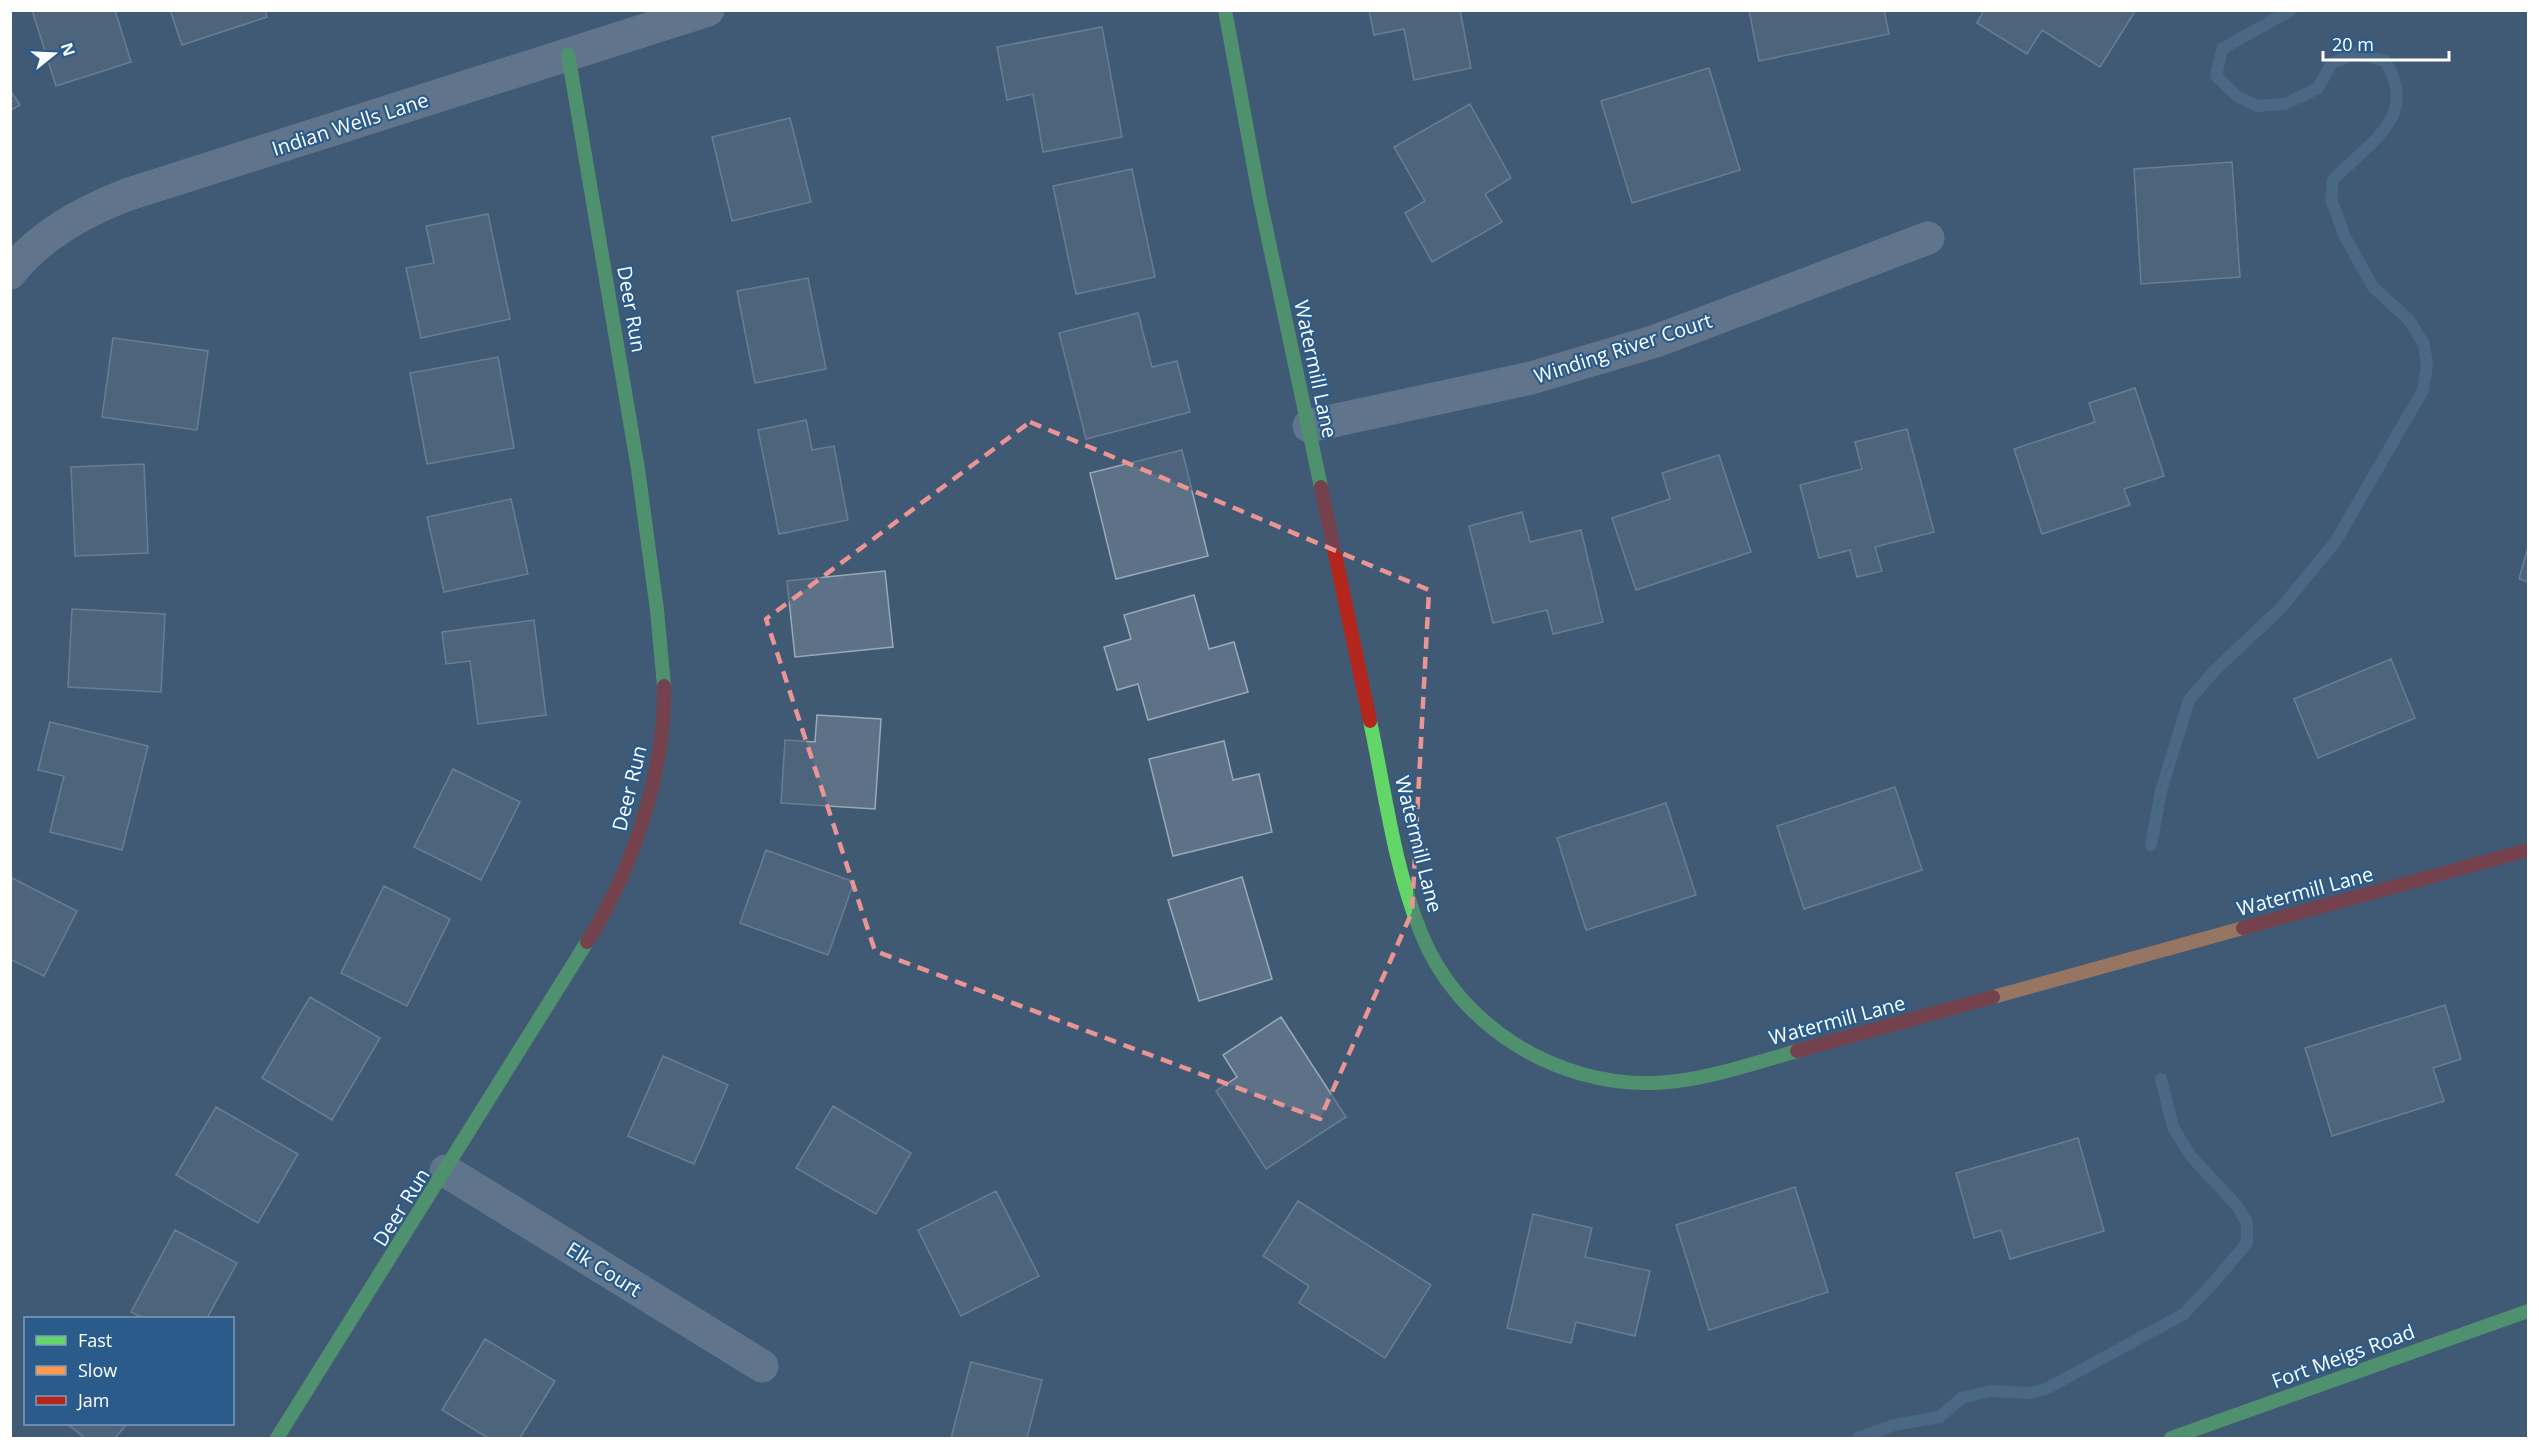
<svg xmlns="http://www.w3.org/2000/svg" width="2539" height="1449" font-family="'Open Sans',sans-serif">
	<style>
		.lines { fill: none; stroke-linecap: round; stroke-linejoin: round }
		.stream { stroke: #587897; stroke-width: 12 }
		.building { fill: #5d7286; stroke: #9ba9b7; stroke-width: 1.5 }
		.street { stroke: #8798a9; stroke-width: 33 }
		.fast { stroke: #63d668; stroke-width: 14 }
		.slow { stroke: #ff974d; stroke-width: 14 }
		.jam { stroke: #b3261e; stroke-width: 14 }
		.marked { fill: none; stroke: #ea9494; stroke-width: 4.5; stroke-dasharray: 12 8; stroke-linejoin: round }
		.labels { text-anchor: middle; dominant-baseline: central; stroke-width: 4.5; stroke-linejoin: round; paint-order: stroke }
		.street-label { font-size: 20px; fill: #fff; stroke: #2a5b8a }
	</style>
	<rect width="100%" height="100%" fill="#405a74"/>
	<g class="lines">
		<path class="stream" d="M2151,845L2161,791L2189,700L2215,670L2280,609L2336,541L2423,390L2427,365L2424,344L2409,320L2373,287L2345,237L2331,199L2333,180C2367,144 2421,117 2385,61L2356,53L2332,63L2318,88L2285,104L2257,106L2237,96L2216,76L2222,49L2291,10
			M1858,1438L1894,1425L1939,1417L1962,1398L1990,1391L2030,1393L2046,1389L2184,1314L2213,1283L2247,1243V1223L2238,1207L2190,1155L2173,1127L2161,1079"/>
	</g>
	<path class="building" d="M32,10H115L131,62L56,86Z
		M170,10H265L267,17L182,45Z
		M1369,10H1460L1471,68L1414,80L1404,29L1374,35Z
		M1749,10H1884L1889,34L1759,61Z
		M1984,10H2136L2100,67L2042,30L2027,54L1977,23Z
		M1102,27L1122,137L1043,152L1033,94L1007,100L997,47Z
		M1709,68L1740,170L1632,203L1601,101Z
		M10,90L20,105L10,111Z
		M1470,104L1511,178L1485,194L1502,222L1432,262L1405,213L1425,201L1394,147Z
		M790,118L811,202L732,221L712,137Z
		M2232,162L2240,277L2141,284L2134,169Z
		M1132,169L1155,277L1076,294L1053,186Z
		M488,214L510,319L421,338L406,268L434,263L426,226Z
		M808,278L826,369L755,383L737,291Z
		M1138,313L1152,367L1177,361L1190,412L1086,439L1059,333Z
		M113,338L208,351L197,430L102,417Z
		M498,357L514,448L427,464L410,373Z
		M2135,388L2164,476L2124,489L2130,505L2042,534L2014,449L2095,422L2089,403Z
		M806,420L812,450L834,446L848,520L779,534L758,430Z
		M1907,429L1934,532L1875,547L1882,571L1857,577L1850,550L1819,558L1800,485L1862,469L1855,442Z
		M1182,450L1208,556L1116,579L1090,473Z
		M1719,455L1751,552L1636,590L1612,518L1670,499L1662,473Z
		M144,464L148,553L75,556L71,467Z
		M511,499L528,574L444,592L427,517Z
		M1522,512L1530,542L1581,530L1603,622L1553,634L1547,610L1493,623L1469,526Z
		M2528,547V582L2519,579Z
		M885,571L893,647L795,657L787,581Z
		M1194,595L1209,649L1234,642L1248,692L1148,720L1138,684L1117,690L1104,647L1131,639L1124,615Z
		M72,609L165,614L161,692L68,687Z
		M534,620L546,715L478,724L470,661L446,664L442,632Z
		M2391,659L2415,718L2318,758L2294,699Z
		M817,715L881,719L875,809L781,803L785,740L815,742Z
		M50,722L148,746L122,850L50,832L64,776L38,770Z
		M1224,741L1233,780L1259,774L1272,832L1173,856L1149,759Z
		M453,769L520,802L481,880L414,847Z
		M1895,787L1922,870L1804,909L1777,826Z
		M1666,803L1696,895L1586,930L1557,838Z
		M766,850L854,882L828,955L740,923Z
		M10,877L77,911L44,976L10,959Z
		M1242,877L1272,979L1199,1001L1168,900Z
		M384,886L450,919L407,1006L341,973Z
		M310,997L380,1038L332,1120L262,1078Z
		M2445,1005L2461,1059L2433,1068L2444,1101L2332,1136L2305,1048Z
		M1281,1017L1346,1117L1266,1169L1216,1091L1237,1077L1223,1055Z
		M663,1056L728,1085L694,1164L628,1136Z
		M833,1106L911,1153L876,1214L796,1168Z
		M216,1107L298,1154L258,1223L176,1175Z
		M2078,1138L2104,1231L2010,1259L2001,1230L1974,1238L1956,1173Z
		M1795,1187L1828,1292L1709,1330L1676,1225Z
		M996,1191L1039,1276L961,1316L918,1230Z
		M1298,1201L1431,1285L1385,1358L1299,1303L1309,1286L1263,1256Z
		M1533,1214L1592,1228L1585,1257L1650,1271L1635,1336L1576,1322L1571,1343L1507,1328Z
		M175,1230L237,1263L207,1318H143L131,1312Z
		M485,1339L555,1381L520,1438H488L442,1410Z
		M971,1362L1042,1380L1027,1438H951Z
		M67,1424H127L115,1438H85Z"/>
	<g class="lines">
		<path class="street" d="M10,273C40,235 83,212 126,195L708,10
			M1309,426L1531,378L1656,341L1928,238
			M446,1171L762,1366"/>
		<path class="fast" d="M1225,10L1260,200L1321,487
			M568,54L638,469L657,610L664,686
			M1370,721C1385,791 1394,867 1421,933C1458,1026 1556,1086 1655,1083C1703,1081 1751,1064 1797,1051
			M277,1438L587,942
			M2171,1438L2528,1311"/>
		<path class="slow" d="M1993,997L2243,928"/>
		<path class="jam" d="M1321,487L1370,721
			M2243,928L2528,850
			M587,942C632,871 666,771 664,686
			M1797,1051L1993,997"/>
	</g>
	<path d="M0 0H2539V1449H0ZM1030,422L1429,590L1412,912L1320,1119L875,951L766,619Z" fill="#405a74" fill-opacity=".55" fill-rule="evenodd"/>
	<path class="marked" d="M1030,422L1429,590L1412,912L1320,1119L875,951L766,619Z"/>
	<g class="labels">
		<g class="street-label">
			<text transform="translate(350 124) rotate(-18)">Indian Wells Lane</text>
			<text transform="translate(632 309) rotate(80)">Deer Run</text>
			<text transform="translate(1623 348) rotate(-18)">Winding River Court</text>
			<text transform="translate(1316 369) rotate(78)">Watermill Lane</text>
			<text transform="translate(629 788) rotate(-76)">Deer Run</text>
			<text transform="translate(1419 844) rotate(76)">Watermill Lane</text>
			<text transform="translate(2305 891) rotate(-15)">Watermill Lane</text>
			<text transform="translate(1837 1020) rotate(-15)">Watermill Lane</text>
			<text transform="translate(401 1207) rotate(-58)">Deer Run</text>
			<text transform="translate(604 1269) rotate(32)">Elk Court</text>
			<text transform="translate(2343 1356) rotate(-20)">Fort Meigs Road</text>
		</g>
	</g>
	<rect width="2539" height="1449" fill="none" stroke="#ffffff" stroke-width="24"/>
	<rect x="24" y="1317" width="210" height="108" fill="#2a5b8a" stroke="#7f9db9" stroke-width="1.5"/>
	<rect x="36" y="1336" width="30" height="9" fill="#63d668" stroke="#7f9db9" stroke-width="1.5"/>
	<text x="78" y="1347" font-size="18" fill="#ffffff">Fast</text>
	<rect x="36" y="1366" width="30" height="9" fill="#ff974d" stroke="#7f9db9" stroke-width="1.5"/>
	<text x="78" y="1377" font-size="18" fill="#ffffff">Slow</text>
	<rect x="36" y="1396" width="30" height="9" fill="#b3261e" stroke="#7f9db9" stroke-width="1.5"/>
	<text x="78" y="1407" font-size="18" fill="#ffffff">Jam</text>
	<g transform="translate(54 54) rotate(72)" stroke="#2a5b8a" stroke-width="4.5" paint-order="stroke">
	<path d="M0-4.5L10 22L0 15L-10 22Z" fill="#ffffff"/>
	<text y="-9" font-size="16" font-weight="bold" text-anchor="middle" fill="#ffffff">N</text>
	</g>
	<path d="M2323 51v9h126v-9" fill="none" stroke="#ffffff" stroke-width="3"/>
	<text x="2332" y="51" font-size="18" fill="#ffffff" stroke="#2a5b8a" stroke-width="4.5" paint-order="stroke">20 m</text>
</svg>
